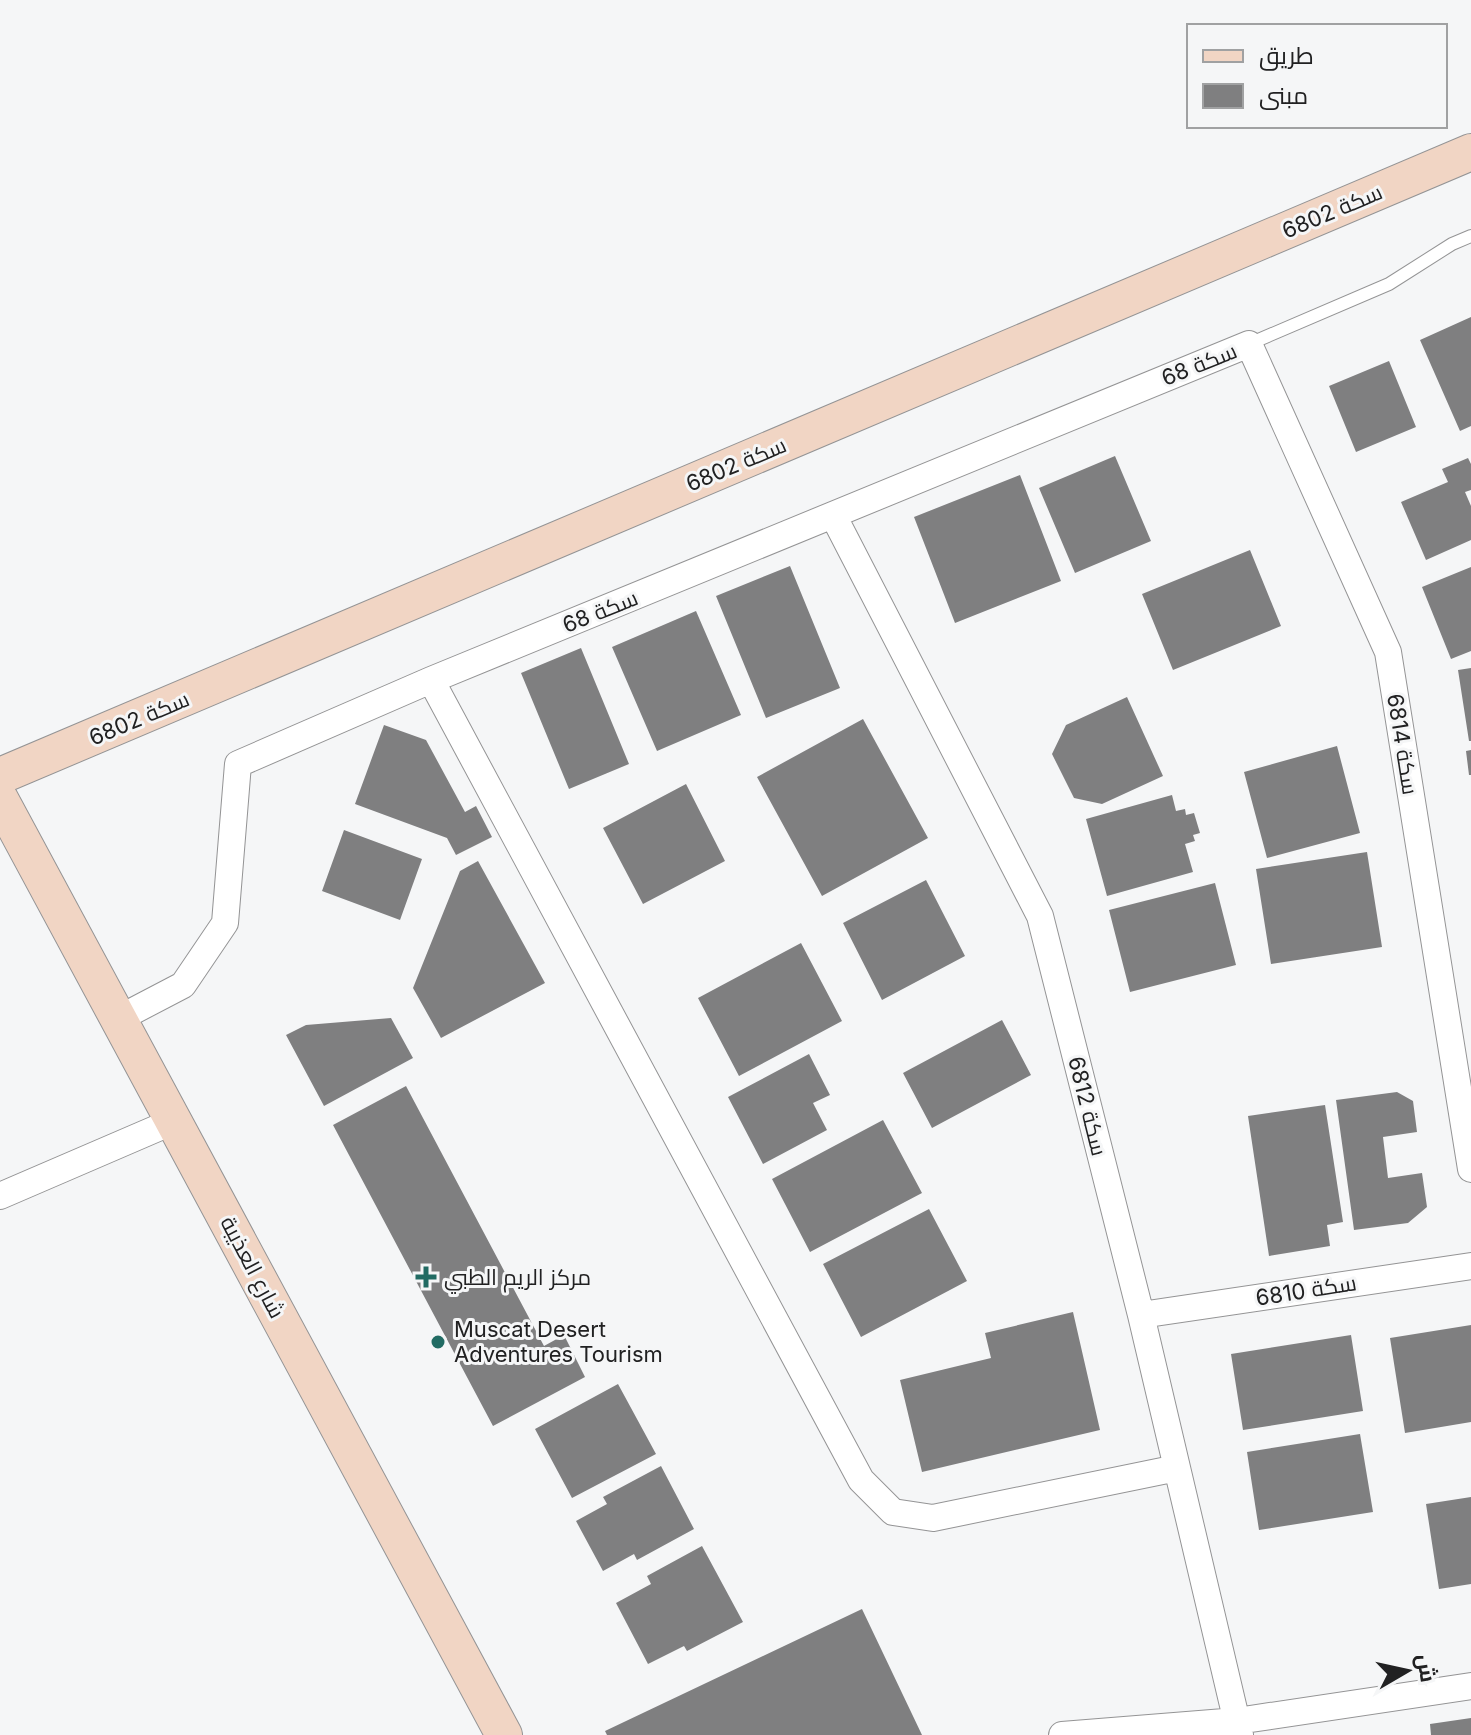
<svg xmlns="http://www.w3.org/2000/svg" width="1471" height="1735" font-family="Inter,Cairo,sans-serif">
	<style>
		.building { fill: #7f7f80 }
		.lines { fill: none; stroke-linecap: round; stroke-linejoin: round }
		.lane-casing { stroke: #949495; stroke-width: 14 }
		.street-casing { stroke: #949495; stroke-width: 28 }
		.secondary-casing { stroke: #949495; stroke-width: 38 }
		.lane { stroke: #fff; stroke-width: 12 }
		.street { stroke: #fff; stroke-width: 26 }
		.secondary { stroke: #f1d5c4; stroke-width: 36 }
		.poi-dot { fill: #216b63; stroke: #f5f6f7; stroke-width: 3 }
		.labels { text-anchor: middle; dominant-baseline: central; stroke-width: 6; stroke-linejoin: round; paint-order: stroke }
		.street-label { font-size: 22px; fill: #212122; stroke: #f5f6f7 }
		.poi-label { font-size: 22px; fill: #212122; stroke: #f5f6f7; text-anchor: start }
	</style>
	<rect width="100%" height="100%" fill="#f5f6f7"/>
	<path class="building" d="M1471,317V426L1460,431L1420,340Z
		M1389,361L1416,427L1356,452L1329,386Z
		M1115,456L1151,541L1075,573L1039,488Z
		M1468,458L1471,464V490L1465,492L1471,506V540L1426,560L1401,502L1448,482L1442,469Z
		M1020,475L1061,581L955,623L914,517Z
		M1250,550L1281,626L1173,670L1142,594Z
		M790,566L840,688L766,718L716,596Z
		M1471,567V651L1451,659L1422,587Z
		M696,611L741,715L657,751L612,647Z
		M581,648L629,764L569,789L521,673Z
		M1471,668V741H1469L1458,670Z
		M1127,697L1163,776L1102,804L1074,798L1052,754L1066,725Z
		M863,719L928,838L822,896L757,777Z
		M384,725L426,740L465,812L476,806L492,837L456,855L447,838L355,804Z
		M1337,746L1360,833L1267,858L1244,772Z
		M1471,750V775H1469L1466,751Z
		M686,784L725,861L643,904L603,828Z
		M1172,795L1176,811L1185,809L1186,815L1194,813L1200,833L1193,835L1195,841L1185,844L1193,872L1107,896L1086,819Z
		M344,830L422,859L400,920L322,891Z
		M1367,852L1382,947L1271,964L1256,869Z
		M478,861L545,983L441,1038L413,988L460,871Z
		M926,880L965,956L882,1000L843,923Z
		M1215,883L1236,965L1130,992L1109,910Z
		M801,943L842,1021L739,1076L698,998Z
		M391,1018L413,1058L324,1106L286,1035L306,1025Z
		M1002,1020L1031,1075L932,1128L903,1073Z
		M809,1054L830,1095L813,1103L827,1130L763,1164L728,1097Z
		M406,1086L544,1346L564,1335L585,1377L493,1426L333,1125Z
		M1397,1092L1413,1101L1417,1132L1383,1137L1388,1178L1422,1173L1427,1207L1408,1223L1354,1230L1336,1100Z
		M1325,1105L1343,1222L1327,1225L1330,1246L1269,1256L1248,1116Z
		M883,1120L922,1193L810,1252L772,1179Z
		M929,1209L967,1281L861,1337L823,1264Z
		M1073,1312L1100,1430L922,1472L900,1380L991,1358L985,1333Z
		M1471,1325V1422L1405,1433L1390,1338Z
		M1351,1335L1363,1411L1243,1430L1231,1354Z
		M618,1384L656,1454L572,1498L535,1429Z
		M1360,1434L1373,1512L1259,1530L1247,1452Z
		M661,1466L694,1529L637,1560L634,1554L603,1571L576,1521L607,1504L603,1497Z
		M1471,1497V1584L1439,1589L1426,1504Z
		M702,1546L743,1622L687,1651L684,1646L648,1664L616,1603L651,1584L647,1576Z
		M862,1609L922,1735H607L605,1731Z
		M1471,1718V1735H1431L1430,1724Z"/>
	<g class="lines">
		<g class="lane-casing">
			<path id="lane" d="M1249,344L1389,284L1452,244L1471,236"/>
		</g>
		<g class="street-casing">
			<path id="street" d="M833,515L1040,916L1141,1315L1240,1735
				M431,680L861,1480L893,1512L933,1518L1177,1468
				M118,1019L183,985L225,923L238,764L431,680L1249,344L1388,652L1471,1169
				M0,1196L174,1121
				M1141,1315L1471,1266
				M1062,1735L1237,1721L1471,1686"/>
		</g>
		<g class="secondary-casing">
			<path id="secondary" d="M0,776L1471,152
				M0,799L504,1735"/>
		</g>
		<use href="#lane" class="lane"/>
		<use href="#street" class="street"/>
		<use href="#secondary" class="secondary"/>
	</g>
	<g class="poi-dot">
		<path d="M422 1265h8v8h8v8h-8v8h-8v-8h-8v-8h8z"/>
		<circle cx="438" cy="1342" r="8"/>
	</g>
	<g class="labels">
		<g class="street-label">
			<text transform="translate(1332 211) rotate(-23)">سكة 6802</text>
			<text transform="translate(1199 364) rotate(-22)">68 سكة</text>
			<text transform="translate(736 464) rotate(-23)">سكة 6802</text>
			<text transform="translate(600 611) rotate(-22)">68 سكة</text>
			<text transform="translate(139 718) rotate(-23)">سكة 6802</text>
			<text transform="translate(1403 744) rotate(81)">سكة 6814</text>
			<text transform="translate(1088 1106) rotate(76)">سكة 6812</text>
			<text transform="translate(253 1267) rotate(62)">شارع العذيبة</text>
			<text transform="translate(1306 1290) rotate(-9)">سكة 6810</text>
		</g>
		<g class="poi-label">
			<text x="444" y="1277">مركز الريم الطبي</text>
			<text x="454" y="1329">Muscat Desert<tspan x="454" dy="25">Adventures Tourism</tspan></text>
		</g>
	</g>
	<rect x="1187" y="24" width="260" height="104" fill="#f5f6f7" stroke="#a0a1a2" stroke-width="2"/>
	<rect x="1203" y="50" width="40" height="12" fill="#f1d5c4" stroke="#a0a1a2" stroke-width="2"/>
	<text x="1259" y="64" font-size="24" fill="#212122">طريق</text>
	<rect x="1203" y="84" width="40" height="24" fill="#7f7f80" stroke="#a0a1a2" stroke-width="2"/>
	<text x="1259" y="104" font-size="24" fill="#212122">مبنى</text>
	<g transform="translate(1407 1671) rotate(81)" stroke="#f5f6f7" stroke-width="6" paint-order="stroke">
	<path d="M0-6L14 30L0 20L-14 30Z" fill="#212122"/>
	<text y="-12" font-size="22" font-weight="bold" text-anchor="middle" fill="#212122">ش</text>
	</g>
</svg>
